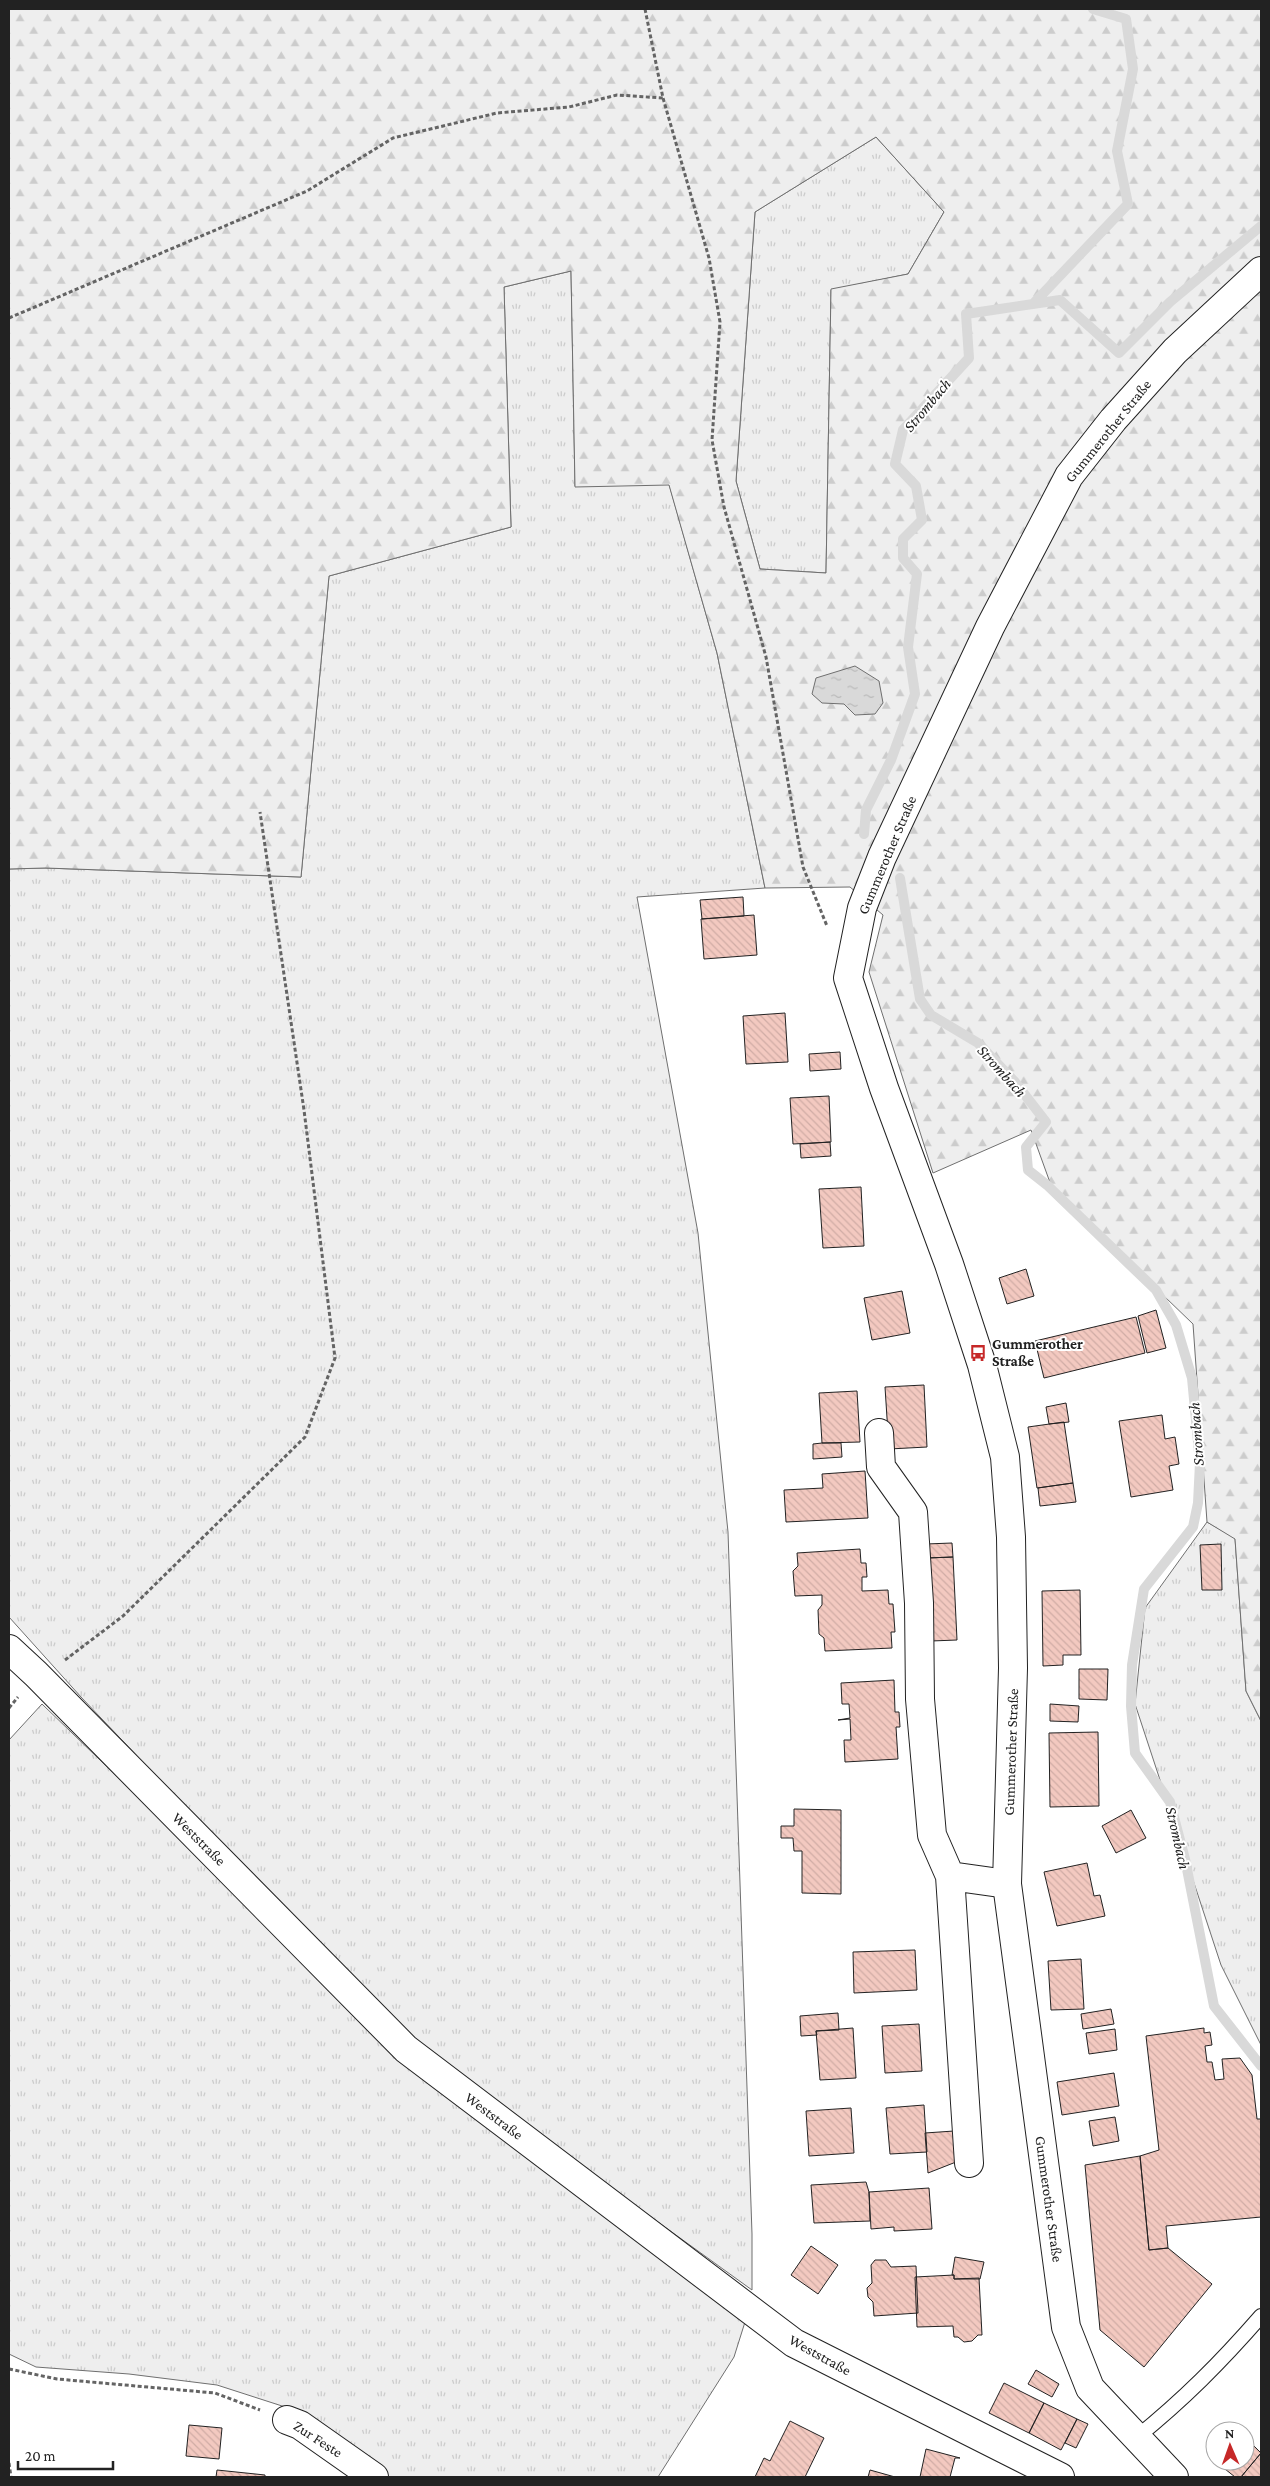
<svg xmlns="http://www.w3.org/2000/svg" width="1270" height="2486" font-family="'Crimson Pro',serif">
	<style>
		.grass { fill: url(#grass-tufts); stroke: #6f6f6f }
		.forest { fill: url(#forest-firs); stroke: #6f6f6f; fill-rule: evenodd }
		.water { fill: url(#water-ripples); stroke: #6f6f6f }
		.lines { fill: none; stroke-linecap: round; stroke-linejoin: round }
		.stream { stroke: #d9d9d9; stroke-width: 10 }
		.building { fill: url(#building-back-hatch); stroke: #222 }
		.lane-casing { stroke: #222; stroke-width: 16 }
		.street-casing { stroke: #222; stroke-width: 30 }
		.secondary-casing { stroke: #222; stroke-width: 30 }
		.path { stroke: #646464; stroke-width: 3; stroke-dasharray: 4 2.5; stroke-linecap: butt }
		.lane { stroke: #fff; stroke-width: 14 }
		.street { stroke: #fff; stroke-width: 28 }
		.secondary { stroke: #fff; stroke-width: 28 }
		.labels { text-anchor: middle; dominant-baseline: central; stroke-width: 4; stroke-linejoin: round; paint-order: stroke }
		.street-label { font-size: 15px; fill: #222; stroke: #fff }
		.poi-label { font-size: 15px; font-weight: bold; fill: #222; stroke: #fff; text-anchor: start }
		.water-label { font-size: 16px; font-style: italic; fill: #222; stroke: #fff }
	</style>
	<defs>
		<pattern id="grass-tufts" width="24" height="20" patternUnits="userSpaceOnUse" patternTransform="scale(1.25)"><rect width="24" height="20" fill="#eee"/><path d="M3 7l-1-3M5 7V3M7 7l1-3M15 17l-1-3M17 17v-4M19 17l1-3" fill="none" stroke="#ccc"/></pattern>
		<pattern id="forest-firs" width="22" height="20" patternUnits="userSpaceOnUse" patternTransform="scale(1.25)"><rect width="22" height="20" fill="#eee"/><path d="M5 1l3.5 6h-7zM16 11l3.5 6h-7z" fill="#ccc"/></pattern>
		<pattern id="water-ripples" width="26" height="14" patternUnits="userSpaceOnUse" patternTransform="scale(1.25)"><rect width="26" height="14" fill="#d9d9d9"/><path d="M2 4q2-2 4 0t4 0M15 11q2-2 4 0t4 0" fill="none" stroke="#bababa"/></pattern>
		<pattern id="building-back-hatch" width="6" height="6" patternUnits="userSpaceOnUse" patternTransform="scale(1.25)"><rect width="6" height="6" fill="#f3c9c0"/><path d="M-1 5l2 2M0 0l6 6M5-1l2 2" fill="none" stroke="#d0aca5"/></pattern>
	</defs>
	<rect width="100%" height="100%" fill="#fff"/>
	<path class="grass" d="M876,137L944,212L908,274L831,290L826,573L760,569L736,481L755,212Z
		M571,271L575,486L669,484L717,653L765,888L637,897L698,1233L728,1532L752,2234V2290L410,2043L81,1697L9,1617V869L45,868L301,877L329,576L511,527L504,287Z
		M1207,1522L1235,1538L1246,1691L1261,1721V2045L1221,1965L1135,1704L1145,1608Z
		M42,1704L214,1870L745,2322L734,2357L658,2477H389L310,2415L217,2385L129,2374L36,2367L9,2354V1740Z"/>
	<path class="forest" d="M9,9H1261V1721L1246,1691L1235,1539L1207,1522L1193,1324L1052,1188L1031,1130L933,1173L869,972L883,915L850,887L765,888L717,653L669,485L575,487L571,271L504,287L511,527L329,576L301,877L45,868L9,869ZM876,137L944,212L908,274L831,289L826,573L760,569L736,481L755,212Z"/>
	<path class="water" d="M855,666L879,681L883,703L875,714L855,715L844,704L822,703L812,694L816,678Z"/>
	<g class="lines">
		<path class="stream" d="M1033,304L1128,204L1117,151L1133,69L1126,19L1093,9
			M864,834L866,810L891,760L915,694L908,647L917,574L903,558V539L922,520L916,486L895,464L903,430L969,358L966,314L1060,300L1119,353L1170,302L1261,226
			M900,878L920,999L931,1015L978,1043L1015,1082L1046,1122L1026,1147L1028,1170L1047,1185L1156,1290L1176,1325L1192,1378L1200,1463L1198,1503L1193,1527L1144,1589L1132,1665L1131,1706L1135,1753L1170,1802L1185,1859L1214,2006L1261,2066"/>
	</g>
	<path class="building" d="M743,897L744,916L702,919L700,900Z
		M754,915L757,955L704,959L701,919Z
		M785,1013L788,1062L746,1064L743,1016Z
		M840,1052L841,1069L810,1071L809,1054Z
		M829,1096L831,1142L793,1144L790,1098Z
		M830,1142L831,1156L801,1158L800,1144Z
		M861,1187L864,1246L823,1248L819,1189Z
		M1026,1269L1034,1296L1007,1304L999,1278Z
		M902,1291L910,1333L872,1340L864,1298Z
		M1156,1310L1166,1348L1147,1353L1138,1316Z
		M1136,1317L1145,1353L1044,1378L1035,1341Z
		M924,1385L927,1447L889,1449L885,1387Z
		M857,1391L860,1442L822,1443L819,1393Z
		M1066,1403L1069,1422L1049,1424L1046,1407Z
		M1162,1415L1165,1439L1175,1437L1179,1464L1169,1466L1173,1490L1131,1497L1119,1421Z
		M1064,1422L1073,1483L1037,1488L1028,1427Z
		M822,1443H841L842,1457L813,1459V1444Z
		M865,1471L868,1518L786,1522L784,1490L823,1488L822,1474Z
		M1073,1483L1076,1502L1040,1506L1038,1488Z
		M952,1543L953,1557L927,1558L926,1544Z
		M1221,1544L1222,1590H1202L1200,1545Z
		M860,1549L861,1563H866L867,1577H862V1591L888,1590L889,1604H893L895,1632H891L892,1648L825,1651L824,1638L819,1634L818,1610L822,1605V1595L795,1596L793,1571L798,1566L797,1553Z
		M953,1557L957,1640L931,1641L927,1558Z
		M1080,1590L1081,1655H1063V1665L1043,1666L1042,1591Z
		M1079,1669H1108L1107,1700L1079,1699Z
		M894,1680L895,1712H899L900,1727H896L898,1759L845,1762L844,1740H851L850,1719L838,1720L850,1718L849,1704H842L841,1683Z
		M1050,1704L1079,1706L1078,1722L1050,1721Z
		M1098,1732L1099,1806L1050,1807L1049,1733Z
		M794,1809L841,1810V1894L802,1893V1851H794L793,1838H781V1826H794Z
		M1131,1810L1146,1838L1116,1853L1102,1826Z
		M1087,1863L1094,1896L1100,1895L1105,1916L1057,1926L1044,1872Z
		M915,1950L917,1990L854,1993L853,1952Z
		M1081,1959L1084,2009L1051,2010L1048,1961Z
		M1111,2009L1114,2024L1083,2029L1081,2014Z
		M838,2013L839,2030L816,2031L817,2035L801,2036L800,2016Z
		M919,2024L922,2071L885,2073L882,2026Z
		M853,2028L856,2078L820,2080L816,2031Z
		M1204,2028V2033L1210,2032L1212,2045L1205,2046L1207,2062H1212L1215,2080L1224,2079L1222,2059L1240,2058L1252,2075L1257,2119H1261V2217L1166,2226L1168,2248L1149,2250L1140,2156L1159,2150L1146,2036Z
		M1115,2029L1117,2050L1089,2054L1086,2033Z
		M1114,2073L1119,2106L1062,2115L1057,2082Z
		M924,2105L927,2152L890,2154L886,2108Z
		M851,2108L854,2153L809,2156L806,2111Z
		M1115,2117L1119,2141L1093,2146L1089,2121Z
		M954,2131L956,2162L928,2173L925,2133Z
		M1140,2156L1149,2250L1168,2248L1212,2284L1144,2367L1100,2330L1085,2165Z
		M866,2182L869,2192L870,2221L814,2223L811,2185Z
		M929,2188L932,2229L894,2231V2227L871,2229L869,2192Z
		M811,2246L838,2265L818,2294L791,2275Z
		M955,2257L984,2262L980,2279H954V2275H952Z
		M875,2260H886L891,2267L916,2266L918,2313L874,2316L873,2302L868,2297L867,2288L872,2283L871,2265Z
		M954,2275V2279L979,2278L982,2335H978L972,2341L964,2342L958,2337H954L953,2326L917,2327L915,2277Z
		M1036,2370L1059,2384L1052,2397L1028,2384Z
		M1004,2383L1044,2403L1029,2433L989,2413Z
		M1044,2403L1077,2419L1061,2450L1029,2433Z
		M1077,2419L1088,2424L1076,2448L1065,2443Z
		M790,2421L824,2438L805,2477H755L764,2458L770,2461Z
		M189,2425L222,2428L219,2459L186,2456Z
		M1249,2441L1261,2453L1241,2477H1235L1225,2469L1232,2461H1245V2445Z
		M926,2449L960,2458H955L950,2477H920Z
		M1261,2453V2477H1241Z
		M217,2470L265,2475V2477H216Z
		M870,2470L895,2477H868Z"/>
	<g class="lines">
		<g class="lane-casing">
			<path id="lane" d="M1136,2438C1184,2399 1220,2363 1261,2316"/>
		</g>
		<g class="street-casing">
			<path id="street" d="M879,1433L881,1467L913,1512L919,1603L920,1699L932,1835L950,1876L1007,1884
				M950,1876L969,2163
				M287,2420L300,2425L374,2477"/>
		</g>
		<g class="secondary-casing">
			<path id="secondary" d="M9,1649L36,1674L406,2049L794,2343L1060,2477
				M1174,2477L1090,2388L1066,2327L1007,1884L1013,1668L1011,1537L1005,1457L982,1365L949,1264L884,1088L848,978L862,908L882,857L990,627L1069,476L1113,420L1175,351L1261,271"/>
		</g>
		<path class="path" d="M645,9L663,98L709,258L720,322L712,440L724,507L766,657L803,867L827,926
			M9,318L307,191L393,138L497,113L569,107L617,95L663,98
			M65,1660L123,1616L305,1437L335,1358L304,1110L260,812
			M9,1708L18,1697
			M9,2369L57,2379L215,2393L260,2410
			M9,2463L11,2477"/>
		<use href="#lane" class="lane"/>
		<use href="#street" class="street"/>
		<use href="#secondary" class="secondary"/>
	</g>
	<defs>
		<g id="bus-bare" transform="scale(1.35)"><path d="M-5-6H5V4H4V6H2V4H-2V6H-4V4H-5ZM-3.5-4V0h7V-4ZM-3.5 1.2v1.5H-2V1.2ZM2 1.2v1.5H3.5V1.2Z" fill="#c62828" stroke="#fff" stroke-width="2.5" paint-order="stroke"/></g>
	</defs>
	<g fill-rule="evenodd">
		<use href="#bus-bare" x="978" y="1353"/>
	</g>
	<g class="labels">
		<g class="street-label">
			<text transform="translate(1108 431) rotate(-51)">Gummerother Straße</text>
			<text transform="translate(887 855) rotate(-67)">Gummerother Straße</text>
			<text transform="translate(1011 1752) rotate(-88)">Gummerother Straße</text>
			<text transform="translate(199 1839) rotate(45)">Weststraße</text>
			<text transform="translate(494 2116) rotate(37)">Weststraße</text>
			<text transform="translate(1049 2199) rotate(82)">Gummerother Straße</text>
			<text transform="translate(820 2355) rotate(29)">Weststraße</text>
			<text transform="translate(318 2439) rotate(33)">Zur Feste</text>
		</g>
		<g class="poi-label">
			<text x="992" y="1344">Gummerother<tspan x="992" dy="17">Straße</tspan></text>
		</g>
		<g class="water-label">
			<text transform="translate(927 405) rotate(-50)">Strombach</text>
			<text transform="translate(1002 1071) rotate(48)">Strombach</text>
			<text transform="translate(1196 1434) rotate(-94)">Strombach</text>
			<text transform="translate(1178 1838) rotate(77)">Strombach</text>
		</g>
	</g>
	<rect width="1270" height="2486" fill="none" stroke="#222222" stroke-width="20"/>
	<g transform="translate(1230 2446) rotate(358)"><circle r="24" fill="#ffffff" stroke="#a7a7a7"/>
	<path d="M0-4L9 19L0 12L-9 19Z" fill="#c62828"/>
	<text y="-8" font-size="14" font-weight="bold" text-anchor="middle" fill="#222222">N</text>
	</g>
	<path d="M18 2461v8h95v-8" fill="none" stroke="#222222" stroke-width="2.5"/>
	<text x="25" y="2461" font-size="15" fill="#222222" stroke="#ffffff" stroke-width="4" paint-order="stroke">20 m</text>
</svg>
